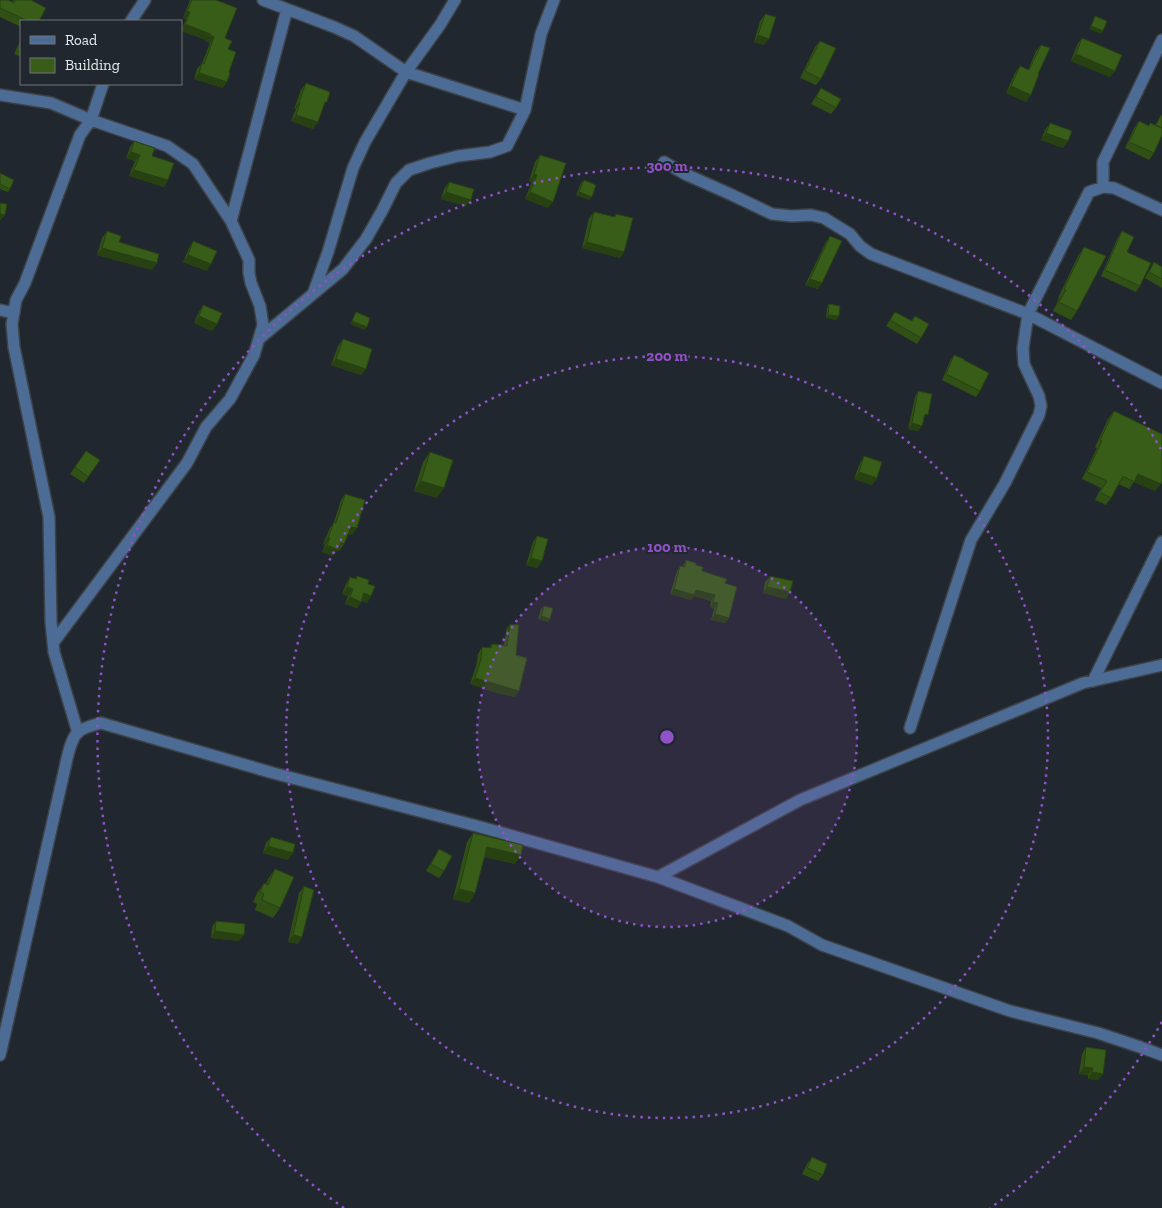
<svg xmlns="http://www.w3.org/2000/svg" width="1162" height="1208" font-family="'Zilla Slab',serif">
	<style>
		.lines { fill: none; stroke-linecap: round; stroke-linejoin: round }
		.street-casing { stroke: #3d4249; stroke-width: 14 }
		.street { stroke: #4d6c95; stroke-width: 11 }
		.wall { fill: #305016 }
		.shaded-wall { fill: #274112 }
		.building { fill: #385d19; stroke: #274112 }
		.ring { fill: none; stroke: #9152c9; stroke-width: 2.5; stroke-dasharray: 2.5 5 }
		.centre { fill: #9152c9; stroke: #21272e; stroke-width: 2.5 }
		.ring-label { font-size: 15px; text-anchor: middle; font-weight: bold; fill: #9152c9; stroke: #21272e; stroke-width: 4; stroke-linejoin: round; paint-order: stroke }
	</style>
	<rect width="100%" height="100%" fill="#21272e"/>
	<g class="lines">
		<g class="street-casing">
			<path id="street" d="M263,0L334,27L354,36L406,72L525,110
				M131,21L145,0
				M0,95L51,103L91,120L167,146L193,164L231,221L249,260V273L251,283L260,306L263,325L254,355L230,399L206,427L187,463L53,643
				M664,162L685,174L730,194L772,214L792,216L811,215L824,218L850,234L860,246L871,254L1028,314L1162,383
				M1103,187V162L1162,40
				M231,221L287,9
				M314,291L328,252L353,168L365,142L406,72L440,25L455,0
				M0,310L14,313
				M260,338L343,269L366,239L382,211L396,183L409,170L430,163L458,156L490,152L507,146L525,110L541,34L554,0
				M1093,681L1162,542
				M910,728L971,540L1005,483L1039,415L1041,406L1039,396L1024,364L1023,348L1028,314L1089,192L1103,187L1114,188L1162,210
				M78,733L54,652L51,622L49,517L14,347L12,324L16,300L25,283L80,135L91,120L103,84
				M658,877L800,800L1083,683L1162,665
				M0,1055L66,763C68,754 71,739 78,732C84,727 94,725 101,723L273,773L477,826L658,877L788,926L822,945L1010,1011L1098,1033L1140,1047L1162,1055"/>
		</g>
		<use href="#street" class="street"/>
	</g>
	<path class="wall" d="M0,0L12,2L13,0H31L39,21H21V27L0,17Z
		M190,0H216L228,49L223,88L194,79L197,69L202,63L210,43L205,41L206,40L181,31L186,19L183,18Z
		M765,14L764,45L754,42L760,21Z
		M1082,38L1115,71L1110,77L1071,61L1077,45Z
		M21,39V57L14,54Z
		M820,41L821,79L816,85L800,78L815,47Z
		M1041,45L1038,74L1026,102L1006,93L1015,73L1020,66L1028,70L1036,51Z
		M306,83L323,108L318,122L313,129L291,121L296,109H294L301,90Z
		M821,88L836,108L831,114L811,104Z
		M1161,115L1154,153L1149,160L1125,148L1134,128L1139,121L1148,126L1150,123L1155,125Z
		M1050,123L1068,141L1063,148L1041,140L1045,130Z
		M134,141L152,156L168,180L164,187L129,176L135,161L126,158L130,147Z
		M540,155L548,208L525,199L532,182L529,181L535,162Z
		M0,173L10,189L8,192L0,189Z
		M584,180L589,200L576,195L581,183Z
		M449,182L466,206L441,199L444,189Z
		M594,212L614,217L616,214L624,252L620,258L582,248L589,218Z
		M107,231L119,242L152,270L97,255L102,238Z
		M1122,231L1127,252L1140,286L1136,292L1101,276L1118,237Z
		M830,236L818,289L805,285L826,242Z
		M193,241L207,271L183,262L189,248Z
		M1084,247L1077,311L1071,320L1053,311L1059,299L1058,298L1078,256Z
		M1154,262L1162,267V288L1145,278Z
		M829,304L839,316L836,320L826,318L827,308Z
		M203,305L217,324L212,331L194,323L199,312Z
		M895,312L911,321L915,316L921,338L917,344L886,326Z
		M343,339L366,369L361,375L331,365L338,346Z
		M954,355L964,360L980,391L976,397L942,380L950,361Z
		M918,391L924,420L918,431L908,429L915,397Z
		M1114,411L1155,491L1134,482L1129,489L1118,484L1111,498L1106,505L1095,500L1101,488L1082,479L1097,448L1095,447L1108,419Z
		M86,451L100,460L84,483L70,474Z
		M430,452L437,498L414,491L423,462Z
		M864,456L877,478L872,485L854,479L860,463Z
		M345,494L352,535L348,534L344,544L339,551L337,550L333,556L322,552L325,545L323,544L330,528L334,522L341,500Z
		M537,536L542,561L537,568L526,565L533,542Z
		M686,560L696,565L702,571L725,583L729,618L725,623L711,620L714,609L710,607L711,601L694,596L691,600L670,594L677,571L680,566H683Z
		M357,576L368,584L371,596L367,603L362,601L357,608L345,604L348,596L342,594L346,584L350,577L355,579Z
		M770,576L786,599L763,593L765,582Z
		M544,606L550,619L548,622L538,619L541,609Z
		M510,624L516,655L515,697L497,693L470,684L476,666L478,654L482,647L489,648L492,644L504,645L506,630Z
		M473,833L515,864L484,857L475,893L469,903L453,899L467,842Z
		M271,837L288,860L263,853L266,843Z
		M439,849L444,871L439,878L426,871Z
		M275,869L280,908L273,918L255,910L257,904L253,902L257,893L264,883L266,884L268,879Z
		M304,886L298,944L288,942L299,893Z
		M216,921L239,941L211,938L212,927Z
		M1086,1047L1103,1074L1098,1080L1088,1079V1075L1079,1074L1082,1054Z
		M812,1157L823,1175L818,1181L802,1174L807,1164Z"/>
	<path class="shaded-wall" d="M187,11L190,12L186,19L183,18Z
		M185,24L210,34L206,40L181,31Z
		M1091,26L1103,31L1101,34L1089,29Z
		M210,35L214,37L210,43L205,41Z
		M758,35L769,39L764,45L754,42Z
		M1076,54L1115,71L1110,77L1071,61Z
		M199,73L227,82L223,88L194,79Z
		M1011,86L1031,95L1026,102L1006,93Z
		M299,102L300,103L296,109H294Z
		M296,115L318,122L313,129L291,121Z
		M1046,133L1068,141L1063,148L1041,140Z
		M131,152L140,155L135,161L126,158Z
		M134,170L168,180L164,187L129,176Z
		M534,174L537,175L532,182L529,181Z
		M446,192L471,200L466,206L441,199Z
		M530,192L553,202L548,208L525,199Z
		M579,192L592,197L589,200L576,195Z
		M0,214L5,215L0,221Z
		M587,242L624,252L620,258L582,248Z
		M102,248L157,263L152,270L97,255Z
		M188,255L211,264L207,271L183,262Z
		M810,279L822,283L818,289L805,285Z
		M828,315L839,316L836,320L826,318Z
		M199,316L217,324L212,331L194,323Z
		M352,321L367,327L364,330L350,324Z
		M336,359L366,369L361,375L331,365Z
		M912,423L922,426L918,431L908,429Z
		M859,472L877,478L872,485L854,479Z
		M1138,474L1161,484L1155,491L1133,482Z
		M421,481L444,488L437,498L414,491Z
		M351,527L357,528L352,535L347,534Z
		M328,538H330L325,545L323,544Z
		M327,545L338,550L333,556L322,552Z
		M531,558L542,561L537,568L526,565Z
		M347,587L353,589L348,596L342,594Z
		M767,587L790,592L786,599L763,593Z
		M674,589L696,590L715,595L711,601L694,596L691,600L670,594Z
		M364,593L371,596L367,603L360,600Z
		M350,597L361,602L357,608L345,604Z
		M713,602L718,603L714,609L710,607Z
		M715,614L729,618L725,623L711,620Z
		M541,616L550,619L548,622L538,619Z
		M475,678L519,691L515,697L497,693L470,684Z
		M268,846L293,853L288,860L263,853Z
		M487,847L521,855L515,864L480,856Z
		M459,889L475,893L469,903L453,899Z
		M215,931L244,935L239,941L211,938Z
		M293,935L302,937L298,944L288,942Z
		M1084,1067L1093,1068L1088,1075L1079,1074Z
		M1092,1072L1103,1074L1098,1080L1088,1079Z"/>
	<path class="building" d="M0,0H8L14,3L15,0H31L46,8L39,21H28L0,8Z
		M192,0H216L237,8L225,38L232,41L228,49L236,52L229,72L230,73L227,82L199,73L202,63L204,64L214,37L210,35V34L185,24L190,12L187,11Z
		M765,14L776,17L769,39L758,35Z
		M1095,16L1107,21L1103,31L1091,26Z
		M1082,38L1122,55L1115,71L1076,54Z
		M820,41L836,48L821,79L805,71Z
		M21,42V48L19,47Z
		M1041,45L1050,48L1038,74H1039L1031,95L1011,86L1020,66L1029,70Z
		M306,83L330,92L327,102H325L318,122L296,115L300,103L299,102Z
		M821,88L841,99L836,108L816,97Z
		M1161,115L1162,116V128L1156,125Z
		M1139,121L1149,126L1150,123L1162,128V135L1154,153L1129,142Z
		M1050,123L1072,131L1068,141L1046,133Z
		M134,141L155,148L152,156L174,163L168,180L134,170L140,155L131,152Z
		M540,155L566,163L553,202L530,192L537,175L534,174Z
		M0,173L14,180L10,189L0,184Z
		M584,180L596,185L592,197L579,192Z
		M449,182L474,189L471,200L446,192Z
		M0,203L7,204L5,215L0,214Z
		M594,212L615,217L616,214L633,218L624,252L587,242Z
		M107,231L121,236L119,242L159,254L157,263L102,248Z
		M1122,231L1134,237L1127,252L1151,263L1140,286L1105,270Z
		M830,236L842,241L822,283L810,279Z
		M193,241L217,251L211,264L188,255Z
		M1084,247L1106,256L1077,311L1059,302L1066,290L1064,289Z
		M1154,262L1162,267V279L1149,272Z
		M829,304L840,306L839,316L828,315Z
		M203,305L222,313L217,324L199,316Z
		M356,312L370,318L367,327L352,321Z
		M895,312L912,321L915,316L929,324L921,338L890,320Z
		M343,339L372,349L366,369L336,359Z
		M954,355L964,359V360L989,373L980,391L946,374Z
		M918,391L932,394L928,415L925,414L922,426L912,423Z
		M1114,411L1162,434V481L1161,484L1138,474L1134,482L1123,476L1111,498L1100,492L1107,481L1087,472L1102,441L1100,440Z
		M86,451L100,460L88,477L75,467Z
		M430,452L453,460L444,488L421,481Z
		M864,456L882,462L877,478L859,472Z
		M345,494L365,500L357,528L351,527L344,544L341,543L338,550L327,545L330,538H328L334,522L336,523Z
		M537,536L548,539L542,561L531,558Z
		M686,560L696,563V565L703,567L702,571L727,579L725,583L737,587L729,618L715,614L718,603L713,602L715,595L696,590L694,595L674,589L680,566L685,567Z
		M357,576L369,580L368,584L375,586L371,596L364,593L361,602L350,597L353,589L347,587L350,577L356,579Z
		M770,576L793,581L790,592L767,587Z
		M544,606L553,608L550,619L541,616Z
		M510,624L519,625L516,655L527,658L519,691L502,686L475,678L481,659L482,647L491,648L492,644L507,646Z
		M473,833L523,845L521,855L487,847L475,893L459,889Z
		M271,837L295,844L293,853L268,846Z
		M439,849L452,856L444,871L431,864Z
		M275,869L294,877L280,908L262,900L264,894L260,892L264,883L268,885Z
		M304,886L314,890L302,937L293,935Z
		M216,921L245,924L244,935L215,931Z
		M1086,1047L1106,1050L1103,1074L1092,1072L1093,1068L1084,1067Z
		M812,1157L827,1164L823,1175L807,1168Z"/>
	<circle cx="667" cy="737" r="190" fill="#9152c9" fill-opacity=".12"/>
	<g class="ring">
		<circle cx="667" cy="737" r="190"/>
		<circle cx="667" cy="737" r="381"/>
		<path d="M1162 1022A571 571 0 0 1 990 1208M344 1208A571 571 0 1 1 1162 451"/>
	</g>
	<circle cx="667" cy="737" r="8" class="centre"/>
	<g class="ring-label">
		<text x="667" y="171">300 m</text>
		<text x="667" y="361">200 m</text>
		<text x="667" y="552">100 m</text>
	</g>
	<rect x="20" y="20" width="162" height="65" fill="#21272e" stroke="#70757b"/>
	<rect x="30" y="36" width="25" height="8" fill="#4d6c95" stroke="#70757b"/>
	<text x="65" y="45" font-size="15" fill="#e7ebef">Road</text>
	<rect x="30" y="58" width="25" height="15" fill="#385d19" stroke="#70757b"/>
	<text x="65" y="70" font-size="15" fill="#e7ebef">Building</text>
</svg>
